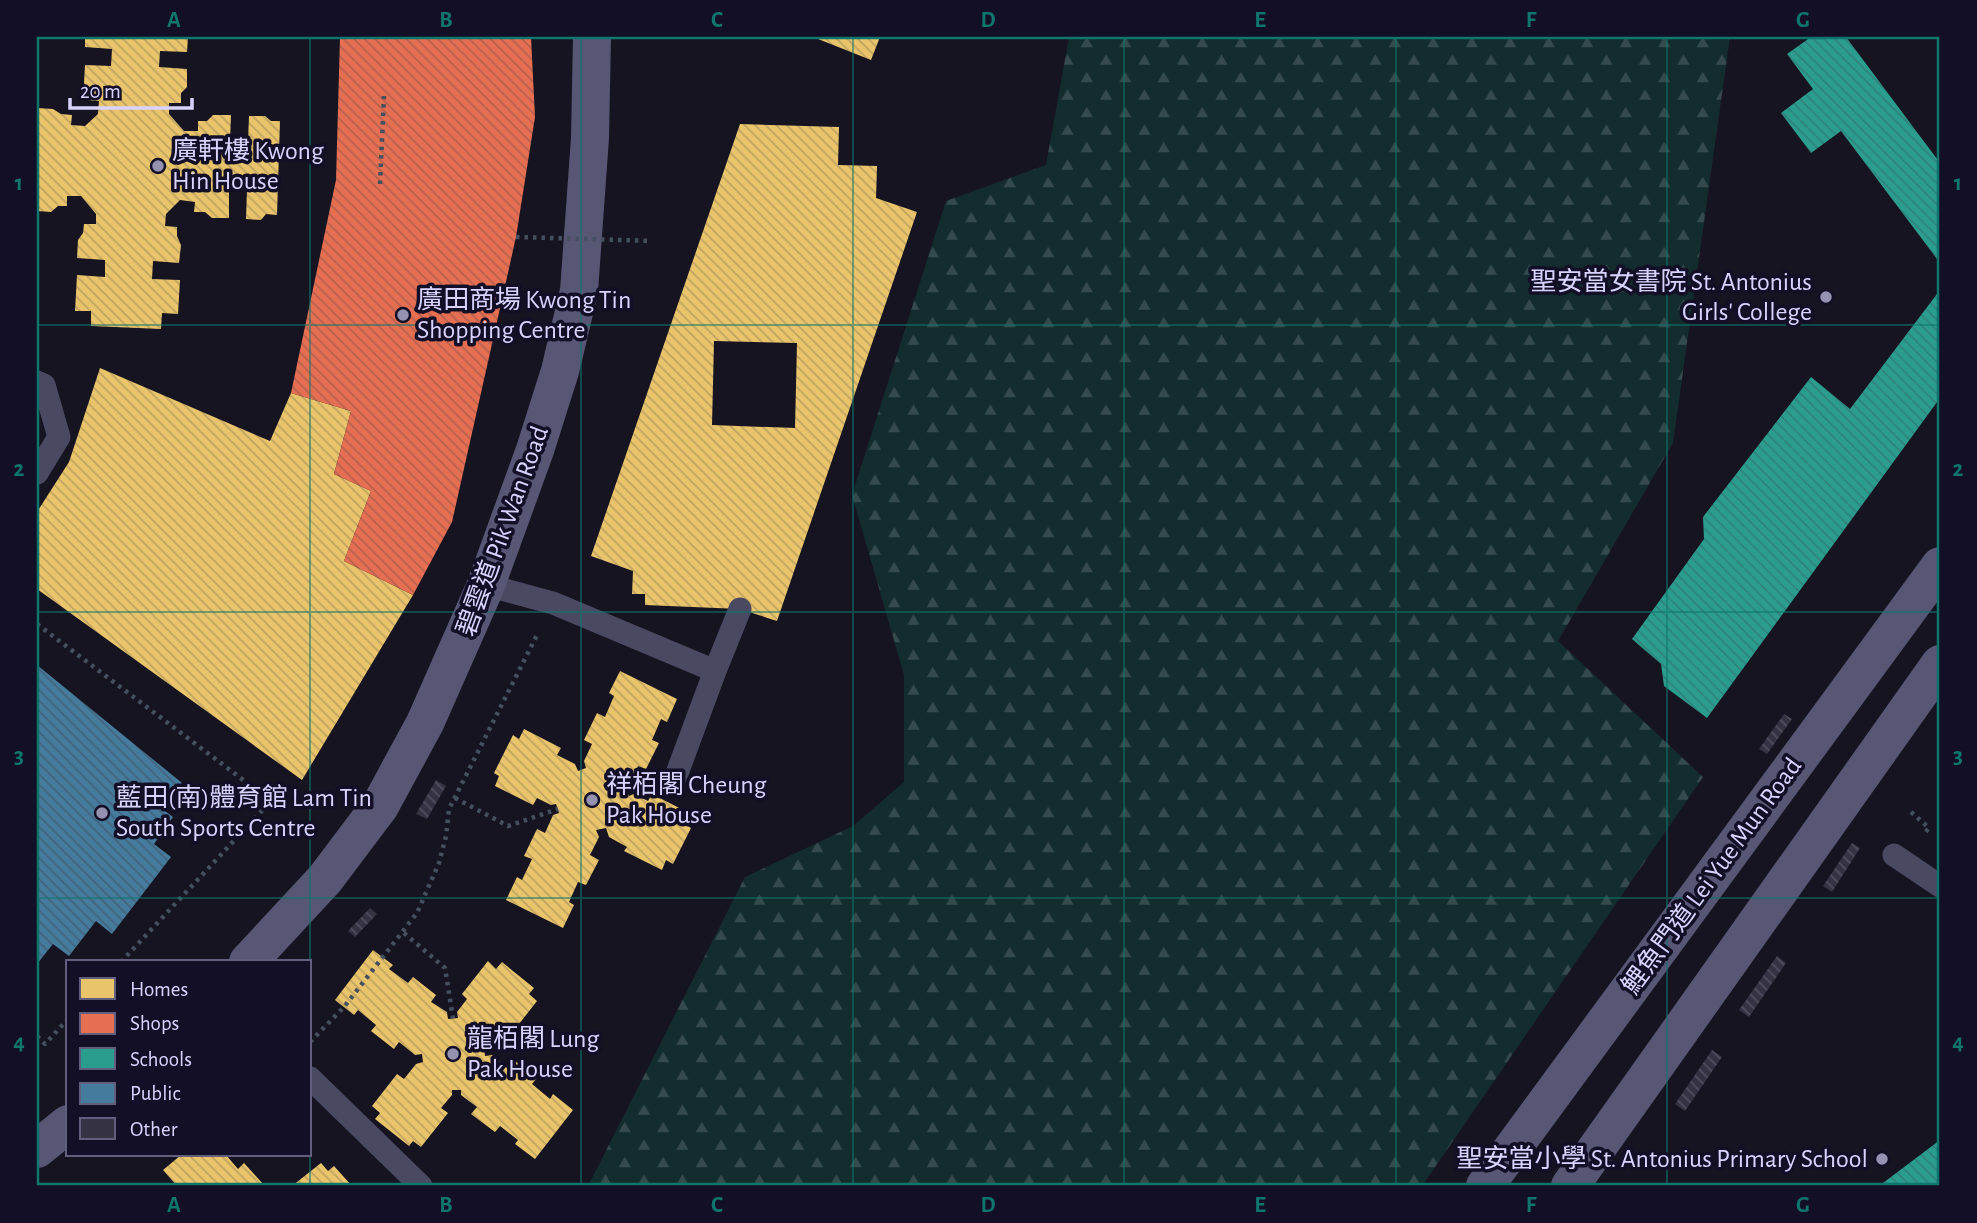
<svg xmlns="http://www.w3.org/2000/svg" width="1977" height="1223" font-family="'Alegreya Sans','Noto Sans TC',sans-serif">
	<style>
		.forest { fill: url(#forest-firs) }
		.homes { fill: url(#homes-back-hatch); fill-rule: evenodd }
		.shops { fill: url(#shops-back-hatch) }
		.schools { fill: url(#schools-back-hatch) }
		.public { fill: url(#public-back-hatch) }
		.building { fill: url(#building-back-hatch) }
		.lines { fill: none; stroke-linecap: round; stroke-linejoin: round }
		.path { stroke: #44505f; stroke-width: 4.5; stroke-dasharray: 3.5 5; stroke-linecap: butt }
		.lane { stroke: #4a4962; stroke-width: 23 }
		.secondary { stroke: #575674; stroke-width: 38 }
		.path-bridge { stroke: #44505f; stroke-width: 4.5; stroke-dasharray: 3.5 5; stroke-linecap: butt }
		.grid { fill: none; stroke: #0f766e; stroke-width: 2; stroke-opacity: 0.55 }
		.poi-dot { fill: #9591b1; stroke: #130f26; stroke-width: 2.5 }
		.labels { text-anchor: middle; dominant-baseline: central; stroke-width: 7; stroke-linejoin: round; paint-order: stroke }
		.poi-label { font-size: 26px; fill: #d9d4ff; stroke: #130f26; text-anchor: start }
		.street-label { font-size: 26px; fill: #d9d4ff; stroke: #130f26 }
		.neatline { fill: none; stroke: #0f766e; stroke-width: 2.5 }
		.grid-label { font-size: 23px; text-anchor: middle; font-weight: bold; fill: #0f766e }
	</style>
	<defs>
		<pattern id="forest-firs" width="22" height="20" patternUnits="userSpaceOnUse" patternTransform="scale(1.75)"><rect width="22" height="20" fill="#132c2d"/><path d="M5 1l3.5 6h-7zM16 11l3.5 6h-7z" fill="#354a4c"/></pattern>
		<pattern id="homes-back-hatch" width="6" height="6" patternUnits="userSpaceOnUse" patternTransform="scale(1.75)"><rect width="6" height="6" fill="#e9c46a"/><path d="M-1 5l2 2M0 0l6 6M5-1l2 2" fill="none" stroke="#bfa362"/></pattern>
		<pattern id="shops-back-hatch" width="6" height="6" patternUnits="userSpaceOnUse" patternTransform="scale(1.75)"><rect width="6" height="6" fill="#e76f51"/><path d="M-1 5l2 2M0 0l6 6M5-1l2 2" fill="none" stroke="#b56150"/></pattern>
		<pattern id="schools-back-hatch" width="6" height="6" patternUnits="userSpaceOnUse" patternTransform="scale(1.75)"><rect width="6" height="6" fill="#2a9d8f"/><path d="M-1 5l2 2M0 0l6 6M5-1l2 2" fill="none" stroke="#31817b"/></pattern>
		<pattern id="public-back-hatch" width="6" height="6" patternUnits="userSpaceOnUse" patternTransform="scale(1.75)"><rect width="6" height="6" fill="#457b9d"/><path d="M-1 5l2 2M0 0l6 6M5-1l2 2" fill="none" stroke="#43637d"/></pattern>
		<pattern id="building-back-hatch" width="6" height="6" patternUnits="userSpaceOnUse" patternTransform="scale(1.75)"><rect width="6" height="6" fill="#343243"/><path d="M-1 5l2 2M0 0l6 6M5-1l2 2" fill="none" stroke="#514f5f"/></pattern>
	</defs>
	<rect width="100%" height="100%" fill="#161421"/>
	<path class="forest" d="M1069,37H1730L1673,443L1558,641L1703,777L1422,1186H588L745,877L853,826L904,782V675L852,495L946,201L1046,165Z"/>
	<path class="homes" d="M85,37H188L187,52L160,51L159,67L187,69V87L181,93V103H169V114L184,131H198V121H207L213,115H231L230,141L248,142L249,116H265L271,121H280L277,215L266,214L261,220L246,219L247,190L229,189V218H212L205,212H194L195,202L180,200L166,214L165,226L177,227V236L181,245L179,263L153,261L152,279L180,280L178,314L162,313L161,329L91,326V311H75L77,275L105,277V260L77,258L78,240L83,233L84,224H96V214L81,196H67V206H58L51,212L37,211V108L53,109L61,114L72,115L71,125L85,126L98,114L99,101L87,100L88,92L84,83L85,65L111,66L112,49L85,47Z
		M813,37H880L871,60Z
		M740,124L839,127L838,165L877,166L876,198L917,212L777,621L740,609L645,605V594H632L633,571L591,556ZM714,341L797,343L795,428L712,425Z
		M100,368L270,441L291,393L351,411L334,474L371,491L344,561L413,595L302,780L37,589V512L69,462Z
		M620,671L677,699L667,722L661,719L652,740L659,743L646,769L638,766L631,784L624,786L629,796L634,794L648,801L652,794L689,813L685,824L691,828L673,864L666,860L662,870L624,851L627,847L609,837L606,828L596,830L599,837L590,855L599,860L586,885L578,882L569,902L574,905L563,928L506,900L517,877L522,880L532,859L524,856L537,829L545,833L553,815L559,813L556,804L551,805L537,798L533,805L495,786L499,776L494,773L513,735L519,739L524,729L561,748L557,755L575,764L578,771L586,768L584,761L592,744L584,740L597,713L605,717L614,696L609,693Z
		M373,950L393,965L389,969L408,983L413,977L436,995L431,1002L447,1012L448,1019L458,1018L457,1012L467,999L462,994L488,961L496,969L502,962L534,988L529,994L537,1001L512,1033L507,1030L495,1046H484L485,1056L492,1055L507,1068L514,1060L537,1078L532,1084L550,1099L553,1094L573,1110L535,1159L515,1144L518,1140L500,1126L495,1132L471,1114L477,1107L461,1095V1090H452V1095L441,1108L448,1113L421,1147L413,1141L409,1146L375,1119L380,1113L372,1106L397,1074L404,1079L416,1064L423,1062L422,1054L415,1055L399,1042L394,1049L371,1031L376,1025L358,1010L354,1015L335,1000Z
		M181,1155H226L238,1169L244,1163L264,1185L177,1186L163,1170Z
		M321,1163L328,1171L334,1166L352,1186H292Z"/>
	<path class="shops" d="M340,37H531L535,117L516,237L452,522L413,595L344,561L371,491L334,474L351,411L291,393L336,180Z"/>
	<path class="schools" d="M1811,37H1846L1940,163V263L1841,131L1811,153L1781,113L1813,89L1787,54Z
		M1940,290V398L1707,718L1664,686L1661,664L1632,639L1704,539L1703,517L1811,377L1850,409Z
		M1940,1140V1186H1879Z"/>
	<path class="public" d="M37,665L182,783L161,808L173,817L154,844L171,857L112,934L96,921L69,956L53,944L37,964Z"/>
	<path class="building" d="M1784,714L1792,719L1767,754L1759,749Z
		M436,780L446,786L427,819L416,814Z
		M1852,843L1860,848L1832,892L1823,886Z
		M370,908L377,914L355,937L348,931Z
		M1777,956L1786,963L1749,1017L1739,1010Z
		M1712,1050L1722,1057L1685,1111L1675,1104Z"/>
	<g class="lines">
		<path class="path" d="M380,184L384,96
			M37,624L271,801L121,962
			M455,798L508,826L558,809
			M1911,812L1929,828L1923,835
			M404,933L445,968L453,1018
			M37,1036L45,1044L68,1019
			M310,1042L344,1007L417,913L439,863L446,836L449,809L538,633"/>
		<path class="lane" d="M37,382L44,385L59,437L37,473
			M486,585L553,603L715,671L740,609
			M676,776L715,671
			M1894,855L1940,886
			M310,1078L421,1186"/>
		<path class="secondary" d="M248,962L325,879L380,806L425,723L486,585L535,450L560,371L579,291L590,138L592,37
			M37,1149L68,1124
			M1485,1186L1940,566
			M1570,1186L1940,664"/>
		<path class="path-bridge" d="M516,237L652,241"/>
	</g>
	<path class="grid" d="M310,37V1186M581,37V1186M853,37V1186M1124,37V1186M1396,37V1186M1667,37V1186M37,325H1940M37,612H1940M37,898H1940"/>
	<g class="poi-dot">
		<circle cx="158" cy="166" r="7"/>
		<circle cx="1826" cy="297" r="7"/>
		<circle cx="403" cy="315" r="7"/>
		<circle cx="592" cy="800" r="7"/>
		<circle cx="102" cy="813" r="7"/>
		<circle cx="453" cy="1054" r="7"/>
		<circle cx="1882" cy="1159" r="7"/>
	</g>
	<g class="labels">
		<g class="poi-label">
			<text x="172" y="151">廣軒樓 Kwong<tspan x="172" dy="30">Hin House</tspan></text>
			<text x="1812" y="282" text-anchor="end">聖安當女書院 St. Antonius<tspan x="1812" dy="30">Girls' College</tspan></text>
			<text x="417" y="300">廣田商場 Kwong Tin<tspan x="417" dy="30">Shopping Centre</tspan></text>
			<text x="606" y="785">祥栢閣 Cheung<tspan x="606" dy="30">Pak House</tspan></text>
			<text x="116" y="798">藍田(南)體育館 Lam Tin<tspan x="116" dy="30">South Sports Centre</tspan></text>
			<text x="467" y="1039">龍栢閣 Lung<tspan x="467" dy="30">Pak House</tspan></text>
			<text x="1868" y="1159" text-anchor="end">聖安當小學 St. Antonius Primary School</text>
		</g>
		<g class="street-label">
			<text transform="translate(503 531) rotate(-70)">碧雲道 Pik Wan Road</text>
			<text transform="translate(1712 876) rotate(-54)">鯉魚門道 Lei Yue Mun Road</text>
		</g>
	</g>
	<rect width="1977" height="1223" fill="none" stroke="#130f26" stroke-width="77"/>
	<rect x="66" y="960" width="245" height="196" fill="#130f26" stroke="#625e7d" stroke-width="2"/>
	<rect x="80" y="978" width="35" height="21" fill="#e9c46a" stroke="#625e7d" stroke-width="2"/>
	<text x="130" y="996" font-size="21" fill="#d9d4ff">Homes</text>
	<rect x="80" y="1013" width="35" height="21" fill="#e76f51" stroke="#625e7d" stroke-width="2"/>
	<text x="130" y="1030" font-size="21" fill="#d9d4ff">Shops</text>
	<rect x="80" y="1048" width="35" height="21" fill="#2a9d8f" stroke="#625e7d" stroke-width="2"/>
	<text x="130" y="1066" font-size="21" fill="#d9d4ff">Schools</text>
	<rect x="80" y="1083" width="35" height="21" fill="#457b9d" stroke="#625e7d" stroke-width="2"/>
	<text x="130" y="1100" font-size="21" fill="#d9d4ff">Public</text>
	<rect x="80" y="1118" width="35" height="21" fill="#343243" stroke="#625e7d" stroke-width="2"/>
	<text x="130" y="1136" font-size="21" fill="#d9d4ff">Other</text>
	<path d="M70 98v10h122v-10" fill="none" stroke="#d9d4ff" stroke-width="3.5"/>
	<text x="80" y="98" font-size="21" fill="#d9d4ff" stroke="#130f26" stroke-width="5" paint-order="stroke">20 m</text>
	<rect x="38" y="38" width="1900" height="1146" class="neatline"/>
	<g class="grid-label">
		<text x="174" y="27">A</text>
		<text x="446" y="27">B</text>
		<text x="717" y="27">C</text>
		<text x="988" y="27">D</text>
		<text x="1260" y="27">E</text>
		<text x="1531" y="27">F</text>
		<text x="1803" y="27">G</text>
		<text x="19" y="190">1</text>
		<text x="1958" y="190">1</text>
		<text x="19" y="476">2</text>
		<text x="1958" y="476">2</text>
		<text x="19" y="763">3</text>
		<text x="1958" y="763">3</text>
		<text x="19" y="1049">4</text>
		<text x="1958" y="1049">4</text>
		<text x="174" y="1212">A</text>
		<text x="446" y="1212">B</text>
		<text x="717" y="1212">C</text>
		<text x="988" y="1212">D</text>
		<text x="1260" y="1212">E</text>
		<text x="1531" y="1212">F</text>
		<text x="1803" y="1212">G</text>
	</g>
</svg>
